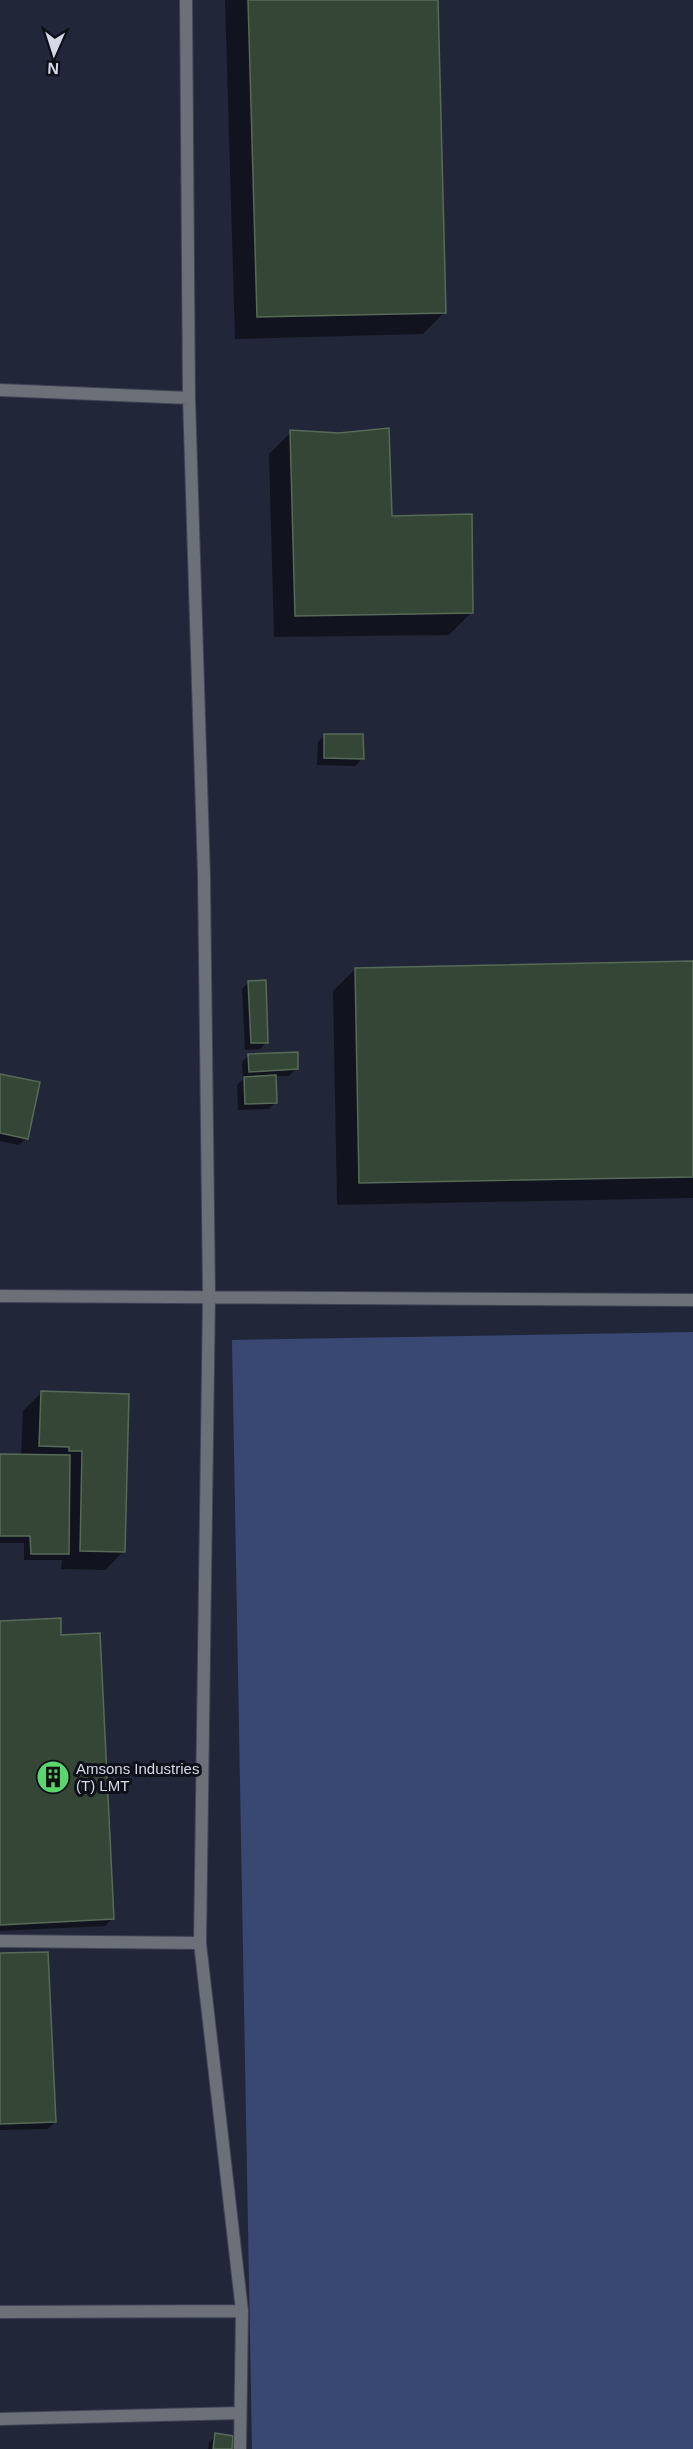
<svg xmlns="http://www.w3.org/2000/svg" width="693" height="2449" font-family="Arial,sans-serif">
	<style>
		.green { fill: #394773 }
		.shadow { fill: #0007 }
		.building { fill: #354636; stroke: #576a58; stroke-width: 1.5 }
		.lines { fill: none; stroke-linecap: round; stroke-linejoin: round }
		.service-casing { stroke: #3e4355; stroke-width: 14 }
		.service { stroke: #6c7079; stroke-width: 12 }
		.labels { text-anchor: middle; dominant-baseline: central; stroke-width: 6; stroke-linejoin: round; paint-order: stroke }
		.poi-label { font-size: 15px; fill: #d5d9e5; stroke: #0e1019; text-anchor: start }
	</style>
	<rect width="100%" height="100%" fill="#212739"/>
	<path class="green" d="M693,1332V2449H252L232,1340Z"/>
	<path class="shadow" d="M225,0H437L445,312L423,334L235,339Z
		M291,432L390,518L472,612L449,635L274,637L269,454Z
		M325,735L362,759L355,766L317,765L318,742Z
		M693,962V1198L337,1205L333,991L355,969Z
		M249,982L267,1042L260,1049L245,1050L242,989Z
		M249,1055L296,1069L289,1076H275L276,1102L269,1109L238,1110L237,1085L243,1079L242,1062Z
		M0,1075L26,1138L19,1145L0,1141Z
		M41,1393L127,1395L123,1552L105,1570L61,1569L62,1560H24V1543H0V1456H21L23,1411Z
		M0,1623L60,1637L112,1919L105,1926L0,1931Z
		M0,1954L55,2122L48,2129L0,2130Z
		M216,2435L230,2449H208L209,2442Z"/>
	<path class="building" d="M248,0H438L446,313L257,317Z
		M389,428L392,516L472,514L473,613L295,616L290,430L339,433Z
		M324,734H363L364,759L324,758Z
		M693,961V1177L359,1183L355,968Z
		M266,980L268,1043H251L248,981Z
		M298,1052V1069L249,1072L248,1054Z
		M0,1074L40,1082L28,1139L0,1133Z
		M276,1075L277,1103L245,1104L244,1077Z
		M41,1391L129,1394L125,1552L80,1551L82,1451H69V1447L39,1446Z
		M0,1454L70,1455L69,1554H31L30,1536H0Z
		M61,1618V1635L100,1633L114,1919L0,1925V1621Z
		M48,1952L56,2122L0,2124V1953Z
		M215,2433L233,2436L232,2449H213Z"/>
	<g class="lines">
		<g class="service-casing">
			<path id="service" d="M186,0L189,398L204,876L209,1295L200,1943L242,2311L240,2449
				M0,390L189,398
				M0,1296L693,1300
				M0,1941L200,1943
				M0,2312L242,2311
				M0,2419L240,2413"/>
		</g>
		<use href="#service" class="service"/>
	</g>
	<defs>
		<g id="building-disc" transform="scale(1.725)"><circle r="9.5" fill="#5bd56e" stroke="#0e1019"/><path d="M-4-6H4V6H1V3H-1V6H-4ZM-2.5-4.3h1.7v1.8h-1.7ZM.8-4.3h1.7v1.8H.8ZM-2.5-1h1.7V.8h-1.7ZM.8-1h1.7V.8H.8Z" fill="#111"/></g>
	</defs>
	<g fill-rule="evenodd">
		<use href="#building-disc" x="53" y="1777"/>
	</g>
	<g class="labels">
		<g class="poi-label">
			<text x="76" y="1768">Amsons Industries<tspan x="76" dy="17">(T) LMT</tspan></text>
		</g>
	</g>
	<g transform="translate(54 54) rotate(183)" stroke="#0e1019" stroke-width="4.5" paint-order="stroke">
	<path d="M0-4.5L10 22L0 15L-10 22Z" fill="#d5d9e5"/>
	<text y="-9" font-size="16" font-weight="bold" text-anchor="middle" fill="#d5d9e5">N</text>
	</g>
</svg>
